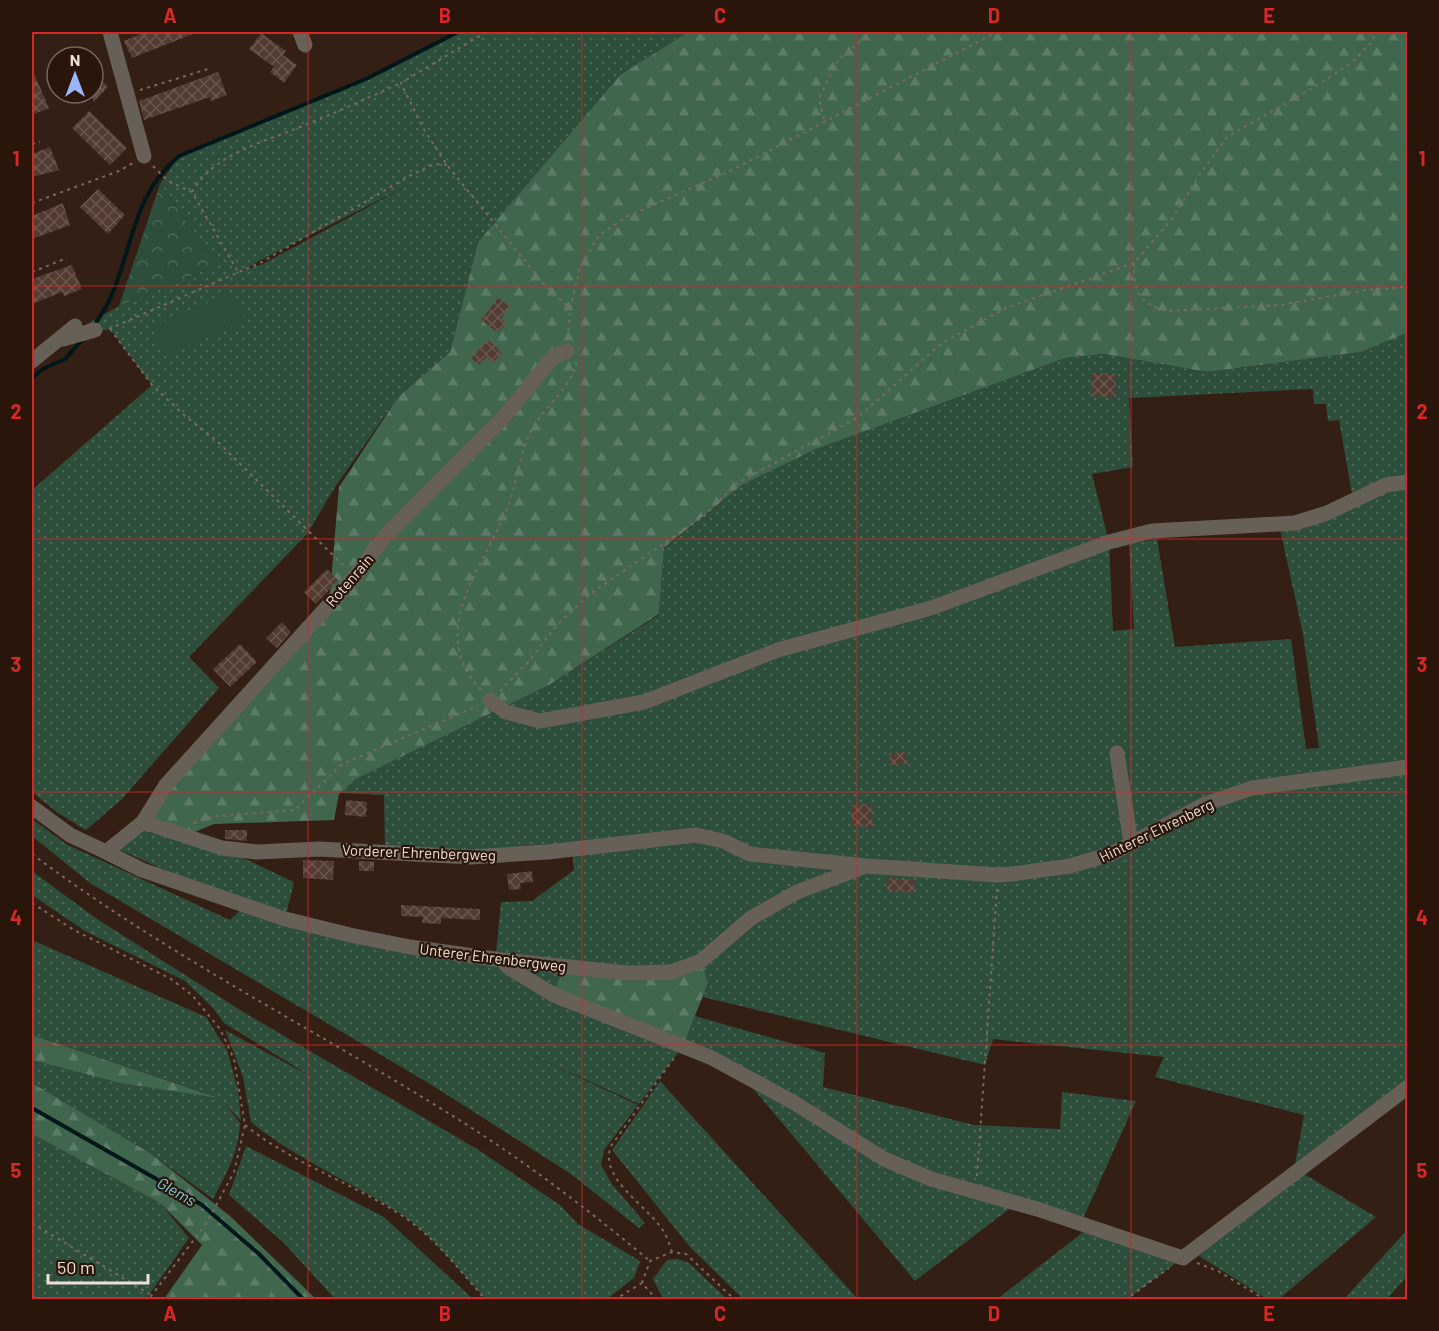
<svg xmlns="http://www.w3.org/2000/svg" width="1439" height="1331" font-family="Barlow,sans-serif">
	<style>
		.grass { fill: url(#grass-dots); fill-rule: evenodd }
		.forest { fill: url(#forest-firs) }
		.park { fill: url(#park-crowns) }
		.pitch { fill: #2d4e3a }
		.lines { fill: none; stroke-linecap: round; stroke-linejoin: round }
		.stream { stroke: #00171a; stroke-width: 4 }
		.building { fill: url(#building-cross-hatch) }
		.path { stroke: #7c6a61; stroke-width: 2; stroke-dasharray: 3 4.5; stroke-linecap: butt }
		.minor { stroke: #666056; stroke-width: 15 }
		.grid { fill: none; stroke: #d62828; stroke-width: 1.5; stroke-opacity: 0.55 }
		.labels { text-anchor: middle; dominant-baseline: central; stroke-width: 4.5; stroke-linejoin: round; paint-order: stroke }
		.street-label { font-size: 15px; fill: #eee0d8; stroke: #29150a }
		.water-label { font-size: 16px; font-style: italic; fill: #76d0da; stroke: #29150a }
		.neatline { fill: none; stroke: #d62828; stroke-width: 2 }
		.grid-label { font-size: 20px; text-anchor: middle; font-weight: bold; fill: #d62828 }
	</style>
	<defs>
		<pattern id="grass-dots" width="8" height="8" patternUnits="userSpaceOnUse" patternTransform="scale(1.5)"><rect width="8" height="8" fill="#2d4e3a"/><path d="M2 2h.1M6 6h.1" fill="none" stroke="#4c6756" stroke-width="1.8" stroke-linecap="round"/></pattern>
		<pattern id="forest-firs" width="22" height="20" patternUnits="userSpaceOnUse" patternTransform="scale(1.5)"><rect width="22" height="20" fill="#40664e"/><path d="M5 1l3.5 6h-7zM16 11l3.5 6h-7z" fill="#5c7c67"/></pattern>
		<pattern id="park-crowns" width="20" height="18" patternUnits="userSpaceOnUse" patternTransform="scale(1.5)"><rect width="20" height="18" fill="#2d4e3a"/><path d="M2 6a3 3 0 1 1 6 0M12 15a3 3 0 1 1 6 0" fill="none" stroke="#4c6756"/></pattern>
		<pattern id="building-cross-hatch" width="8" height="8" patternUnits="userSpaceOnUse" patternTransform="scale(1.5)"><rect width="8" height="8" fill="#523b30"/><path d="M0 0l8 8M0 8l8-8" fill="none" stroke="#6b574d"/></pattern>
	</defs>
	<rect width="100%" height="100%" fill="#331f14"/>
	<path class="grass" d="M459,32H688L620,75L478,242L450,352L398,397L335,487L307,534L189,657L219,688L121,800L86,830L58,813L32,792V490L152,385L110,329L61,339L119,306L218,265L160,184L179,156L366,79ZM405,187L263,264L244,270L261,260Z
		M1407,333V1095L1299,1171L1376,1217L1279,1299H1267L1199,1256L1293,1175L1304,1115L1155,1077L1164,1057L993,1039L985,1065L703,997L708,983L671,972L496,953L501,902L532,901L574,870L572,850L471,857L385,852L384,795L339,793L356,779L549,685L659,615L664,549L742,485L814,450L1065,358L1104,354L1207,372L1361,352ZM1313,389L1314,404H1326L1328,421L1339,420L1353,500L1279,524L1303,634L1319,748L1306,749L1291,639L1175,647L1157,539L1129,544L1134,629L1113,631L1109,542L1092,474L1133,467L1129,398Z
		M32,819L66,844L230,920L245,906L120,850L141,827L222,848L294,882L285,919L564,966L683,1045L695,1016L825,1053L823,1087L974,1125L1060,1129L1062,1092L1136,1101L1081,1223L1017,1203L915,1281L741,1074L683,1046L639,1104L527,1053L638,1105L604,1150L601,1165L612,1184L645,1223L639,1228L571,1174L430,1084L90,883L32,836Z
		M32,871L97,919L245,1013L477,1149L560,1205L578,1224L640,1261L634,1278L607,1299H486C459,1271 434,1236 401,1214C352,1182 296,1159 251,1122L243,1077L225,1030L312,1077L224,1023L213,1008L185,981L85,931L32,895Z
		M32,940L206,1017L227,1050L238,1090L241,1121L225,1104L240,1123C239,1152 226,1175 213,1199L150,1153L32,1083V1060L120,1083L214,1096L32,1035Z
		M660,1081L858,1299H743L690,1247L612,1150Z
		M32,1134L160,1203L189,1238L146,1299H32Z
		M246,1146L384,1217L473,1299H335L284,1243L229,1195Z
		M1091,1226L1183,1258L1127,1299L996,1300Z
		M1407,1230V1276L1387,1299H1344Z
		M677,1259L689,1263L727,1299H663L653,1279L667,1260Z"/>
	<path class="forest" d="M688,32H1407V333L1361,352L1207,372L1104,354L1065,358L814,450L742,485L664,548L659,614L549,685L356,779L339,794L334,820L214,824L190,834L143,822L329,604L339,487L398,397L450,352L478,242L620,75Z
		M701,961L708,983L683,1046L554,995L564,963L613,971Z
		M32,1035L219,1098L120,1083L32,1060Z
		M32,1083L150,1153L230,1216L316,1299H164L202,1245L160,1203L32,1134Z"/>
	<path class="park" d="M160,184L218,265L119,306Z"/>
	<path class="pitch" d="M234,292L246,321L164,356L152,326Z"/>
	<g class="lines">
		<path class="stream" d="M94,326C98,319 104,311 108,303C134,250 130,197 179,156L366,79L458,32
			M32,378L43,369L65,359L83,339
			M32,1108L202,1205L258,1253L304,1300"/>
	</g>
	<path class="building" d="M145,32H198L132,58L124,41Z
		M261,33L286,51L283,55L297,65L284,83L270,72L274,67L249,49Z
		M32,69L49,108L32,115Z
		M93,72L108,87L93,103Z
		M218,72L227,95L211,101L210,97L144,120L139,101Z
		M89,111L127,148L110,165L72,128Z
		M50,147L59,170L32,177V154Z
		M98,189L125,215L108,234L80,207Z
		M63,203L70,225L32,239V216Z
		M72,265L82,289L64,296L62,292L32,304V279Z
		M498,298L509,306L501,319L506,323L498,333L481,320Z
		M488,340L502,353L493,363L487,357L479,365L471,358Z
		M1092,373H1116V397L1091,396Z
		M327,569L338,580L316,604L304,592Z
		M282,622L291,632L277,648L266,638Z
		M240,644L257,662L230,687L213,669Z
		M906,752L907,764L890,765L889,753Z
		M346,800L367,802L366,817L345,815Z
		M871,804L873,827L852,826L851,805Z
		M225,830H247V841L225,839Z
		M303,860L334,861L333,880L303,878Z
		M359,861L374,862V871H359Z
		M532,871L533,882L520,883L521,889L509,890L507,874Z
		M888,878L915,880L914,893L887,891Z
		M401,905L480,909V920L441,918V924L422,923L423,917L401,916Z"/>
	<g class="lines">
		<path class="path" d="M486,32L401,83L423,128L447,165L543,283L570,309
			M140,90L208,69
			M824,119L819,98L838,60L871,32
			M32,144L40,142
			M153,166L168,181L192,192L238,272
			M192,192C214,154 261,143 300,127C334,114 367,98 401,83
			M32,203L119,171L133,163
			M1134,263C1134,291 1137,302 1166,311L1281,305L1366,290L1408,287
			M32,272L67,258
			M109,329L262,262L411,175L434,164L447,165
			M110,329L152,385L185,416L218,442L345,567
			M568,338L570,309L580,268L599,235L628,216L732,170L997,32
			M481,690C424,631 486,564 508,506C518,480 519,449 535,424C546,407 577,380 576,360
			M500,691L528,662L557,625L590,594L704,516L736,484L857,418L942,343L1006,308L1134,263L1173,218L1200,174L1227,137L1318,85L1351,63L1370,44L1377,32
			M194,823L215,816L295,810L342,764L478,706
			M32,854C168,956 320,1032 464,1123C530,1165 591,1212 650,1261
			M32,903L74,930L171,979L192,995L220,1029L234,1059L245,1125L234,1172L206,1224L148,1300
			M245,1125C292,1163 350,1182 401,1215C434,1236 460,1271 486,1300
			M977,1176L997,889
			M32,1223L151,1295L154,1300
			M672,1252C670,1246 668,1239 665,1234C651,1207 598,1180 611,1146L674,1058
			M1197,1263L1218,1271L1266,1300
			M614,1300L642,1283
			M657,1300L642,1283L650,1261L672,1252L686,1254L735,1300
			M1125,1300L1169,1268"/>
		<path class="minor" d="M110,32L144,156
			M300,32L305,45
			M63,339L95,330
			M32,361L75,326
			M490,700L506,712L540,721L644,702L778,650L931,608L1109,542L1152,531L1295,523L1327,513L1386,485L1408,482
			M1117,753L1131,843
			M32,807L70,835L106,852L143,822L222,848L257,852L319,849L471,857L548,852L696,835L723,841L750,854L866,866L998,875L1012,874L1070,866L1111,854L1205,804L1252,788L1408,767
			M143,822L166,785L355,576L387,534L503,418L553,357L567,351
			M106,852L142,870L285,919L350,935L410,947L502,960L627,973L671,972L701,961L751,918L797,892L861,868
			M502,960L508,967L554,995L710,1057L793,1102L884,1159L931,1179L1037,1209L1183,1258L1408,1087"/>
	</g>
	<path class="grid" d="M308,32V1300M582,32V1300M857,32V1300M1131,32V1300M32,286H1408M32,539H1408M32,792H1408M32,1045H1408"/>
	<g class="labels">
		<g class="street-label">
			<text transform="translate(349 580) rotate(-49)">Rotenrain</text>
			<text transform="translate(1156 830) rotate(-26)">Hinterer Ehrenberg</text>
			<text transform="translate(419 852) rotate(2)">Vorderer Ehrenbergweg</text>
			<text transform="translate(493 957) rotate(7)">Unterer Ehrenbergweg</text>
		</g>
		<g class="water-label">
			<text transform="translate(177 1191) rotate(30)">Glems</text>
		</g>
	</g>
	<rect width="1439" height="1331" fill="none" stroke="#29150a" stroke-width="66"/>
	<g transform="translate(75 75)"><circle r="28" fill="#29150a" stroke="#78665c" stroke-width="1.5"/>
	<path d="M0-4.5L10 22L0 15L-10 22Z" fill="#9ab5fd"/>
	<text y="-9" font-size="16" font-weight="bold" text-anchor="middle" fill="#eee0d8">N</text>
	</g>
	<path d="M48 1274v9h100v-9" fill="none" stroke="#eee0d8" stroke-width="3"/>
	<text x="57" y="1274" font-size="18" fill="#eee0d8" stroke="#29150a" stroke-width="4.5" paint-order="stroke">50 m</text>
	<rect x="33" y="33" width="1373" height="1265" class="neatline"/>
	<g class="grid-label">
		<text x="170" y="23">A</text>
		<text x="445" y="23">B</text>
		<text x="720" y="23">C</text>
		<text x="994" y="23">D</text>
		<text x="1269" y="23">E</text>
		<text x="16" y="166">1</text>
		<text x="1422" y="166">1</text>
		<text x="16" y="419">2</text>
		<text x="1422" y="419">2</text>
		<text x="16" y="672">3</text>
		<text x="1422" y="672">3</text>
		<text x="16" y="925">4</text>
		<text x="1422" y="925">4</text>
		<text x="16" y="1178">5</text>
		<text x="1422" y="1178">5</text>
		<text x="170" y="1321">A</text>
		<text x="445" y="1321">B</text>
		<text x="720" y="1321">C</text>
		<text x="994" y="1321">D</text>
		<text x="1269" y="1321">E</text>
	</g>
</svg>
